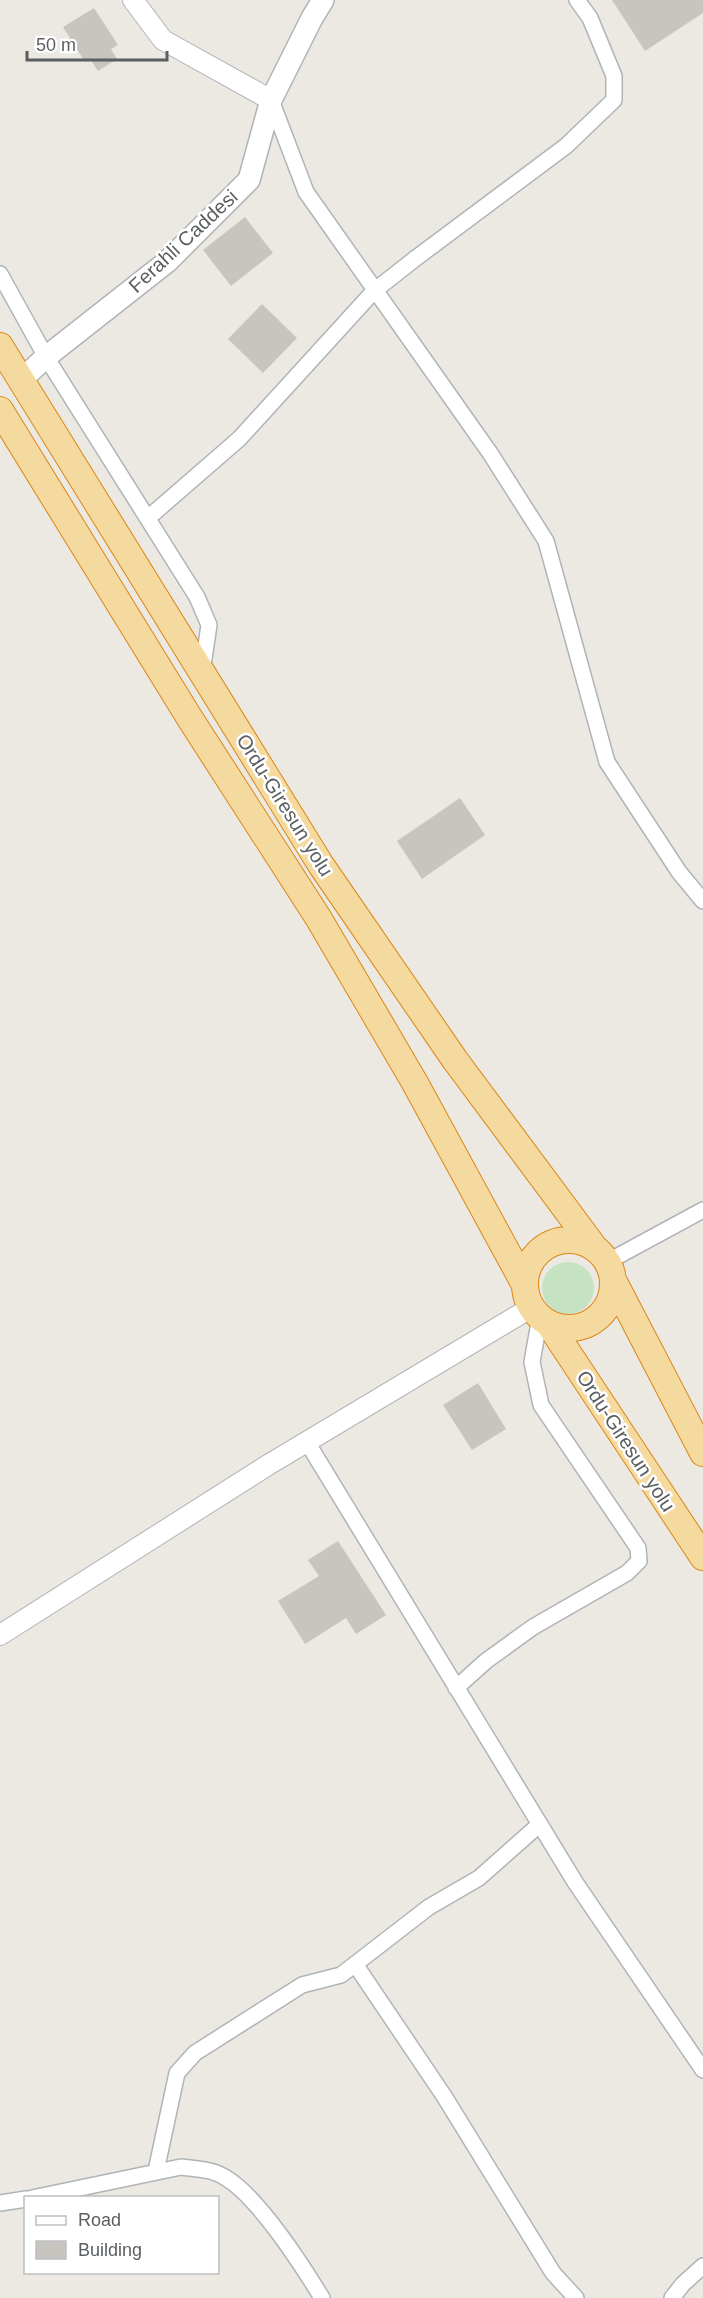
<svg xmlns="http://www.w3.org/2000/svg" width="703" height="2298" font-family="Helvetica,sans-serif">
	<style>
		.green { fill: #c5e2c1 }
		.building { fill: #c8c4bf }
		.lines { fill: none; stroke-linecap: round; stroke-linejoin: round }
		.minor-casing { stroke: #b0b4b7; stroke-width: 18 }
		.tertiary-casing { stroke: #b0b4b7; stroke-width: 22 }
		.secondary-casing { stroke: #afb3b7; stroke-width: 24 }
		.trunk-casing { stroke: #db8615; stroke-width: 28 }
		.minor { stroke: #fff; stroke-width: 15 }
		.tertiary { stroke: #fff; stroke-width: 20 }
		.secondary { stroke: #fff; stroke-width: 21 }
		.trunk { stroke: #f5daa0; stroke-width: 26 }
		.labels { text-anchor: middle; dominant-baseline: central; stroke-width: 5; stroke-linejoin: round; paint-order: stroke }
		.street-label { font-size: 20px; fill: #5b5f62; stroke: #fff }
	</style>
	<rect width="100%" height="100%" fill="#ece9e3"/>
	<path class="green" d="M542 1288a26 26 0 1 1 52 0a26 26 0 1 1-52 0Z"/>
	<path class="building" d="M612,0H703V13L645,51Z
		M94,8L118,45L111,49L117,59L98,71L90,59L85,62L63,27Z
		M245,217L273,253L231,286L203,250Z
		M262,304L297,338L263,373L228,339Z
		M460,798L485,835L422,879L397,841Z
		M478,1383L506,1429L472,1450L443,1405Z
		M338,1541L386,1615L356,1634L346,1618L305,1644L278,1601L319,1576L308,1560Z"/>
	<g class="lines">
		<g class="minor-casing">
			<path id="minor" d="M271,100L306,192L490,453L546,541L607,762L679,872L703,901
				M0,274L46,357L197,597L209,625L202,672
				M148,518L239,439L374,291L416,258L566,146L614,100V76L590,18L577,0
				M607,1262L703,1210
				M307,1442L575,1882L703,2070
				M456,1688L486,1661L533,1627L627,1573L639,1561L638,1548L541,1405L532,1362L540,1317
				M355,1964L444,2096L553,2273L576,2298
				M156,2171L177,2073L195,2053L302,1985L341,1975L429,1907L479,1878L540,1824
				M32,2198L181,2167C196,2169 213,2169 226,2178C258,2197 302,2265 322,2298
				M0,2203L26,2199
				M672,2298L683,2284L703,2266"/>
		</g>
		<g class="tertiary-casing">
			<path id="tertiary" d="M133,0L163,40L271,100
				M0,1635L268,1465L532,1307"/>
		</g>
		<g class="secondary-casing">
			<path id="secondary" d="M21,380L46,357L168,261L249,180L271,100L312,18L323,0"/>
		</g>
		<g class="trunk-casing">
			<path id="trunk" d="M0,346L321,865L455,1060L594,1247
				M0,410L189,717L319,919L415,1083L525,1285
				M525 1284a44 44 0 1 1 88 0a44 44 0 1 1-88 0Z
				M613,1280L703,1453
				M549,1324L703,1557"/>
		</g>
		<use href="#minor" class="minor"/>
		<use href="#tertiary" class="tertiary"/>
		<use href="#secondary" class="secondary"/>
		<use href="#trunk" class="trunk"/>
	</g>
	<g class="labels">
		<g class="street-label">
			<text transform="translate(183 241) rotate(-43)">Ferahli Caddesi</text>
			<text transform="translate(285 805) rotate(58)">Ordu-Giresun yolu</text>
			<text transform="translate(626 1441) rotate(57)">Ordu-Giresun yolu</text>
		</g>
	</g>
	<rect x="24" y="2196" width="195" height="78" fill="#ffffff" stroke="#bdbfc0" stroke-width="1.5"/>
	<rect x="36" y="2216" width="30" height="9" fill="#ffffff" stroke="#bdbfc0" stroke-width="1.5"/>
	<text x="78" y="2226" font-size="18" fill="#5b5f62">Road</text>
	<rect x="36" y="2241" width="30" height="18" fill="#c8c4bf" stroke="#bdbfc0" stroke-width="1.5"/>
	<text x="78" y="2256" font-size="18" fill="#5b5f62">Building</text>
	<path d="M27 51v9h140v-9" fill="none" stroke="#5b5f62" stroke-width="3"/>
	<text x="36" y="51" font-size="18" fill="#5b5f62" stroke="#ffffff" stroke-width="4.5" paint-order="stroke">50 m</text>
</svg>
